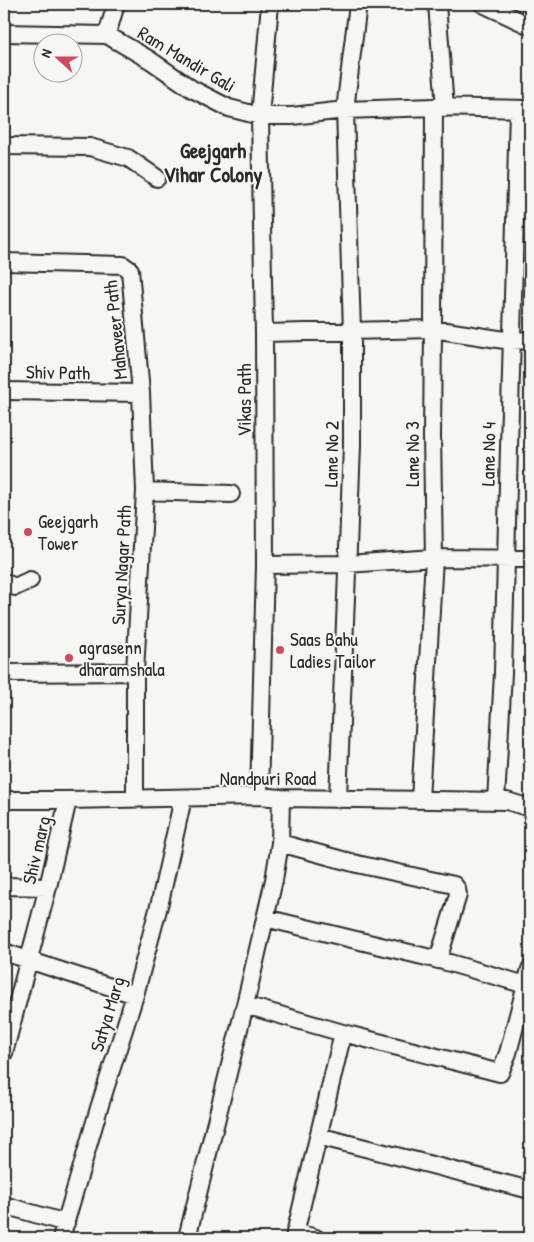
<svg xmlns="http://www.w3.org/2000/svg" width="534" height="1242" font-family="'Patrick Hand',sans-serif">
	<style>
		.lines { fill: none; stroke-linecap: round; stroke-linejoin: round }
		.minor-casing { stroke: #2b2b2b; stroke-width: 20 }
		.minor { stroke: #f6f6f2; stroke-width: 16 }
		.poi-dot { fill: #d1495b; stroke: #f6f6f2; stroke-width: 2 }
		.labels { text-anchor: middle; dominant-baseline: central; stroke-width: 4; stroke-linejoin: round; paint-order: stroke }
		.street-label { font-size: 19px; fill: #2b2b2b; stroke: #f6f6f2 }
		.poi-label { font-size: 19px; fill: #2b2b2b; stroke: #f6f6f2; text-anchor: start }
		.quarter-label { font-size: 21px; font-weight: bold; fill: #2b2b2b; stroke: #f6f6f2 }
	</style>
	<rect width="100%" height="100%" fill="#f6f6f2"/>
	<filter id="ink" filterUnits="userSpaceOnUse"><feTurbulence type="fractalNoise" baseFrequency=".02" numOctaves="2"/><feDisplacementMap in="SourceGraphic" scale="10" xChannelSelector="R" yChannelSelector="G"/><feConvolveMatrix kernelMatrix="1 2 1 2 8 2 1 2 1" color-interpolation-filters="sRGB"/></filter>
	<g filter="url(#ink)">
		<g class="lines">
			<g class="minor-casing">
				<path id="minor" d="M358,4L345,110L434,107L530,109
					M437,4L445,108
					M483,4L530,26
					M4,33L107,35L150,60L192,89L229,108L260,116H292L345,110L352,331V446L338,799
					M107,35L116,4
					M4,146L90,147L128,158L157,178
					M4,262L123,265L130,270L141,393L145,491L135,672V798
					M264,333L433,329L511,341L530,340
					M4,391L141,393
					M145,491L231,494
					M265,565L347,564L434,558L530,559
					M4,582L15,587L30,580
					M4,673L135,672
					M259,796L265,565L264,333L260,116L270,4
					M4,800H68L259,796L281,798L507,801L530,808
					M420,800L434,558L432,436L433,329L434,107
					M496,801L503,673L518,109
					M280,843L357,864L454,885L457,889L458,895L438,960
					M4,886L48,887
					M265,918L443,961L526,985
					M4,952L135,995
					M245,1005L343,1033L500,1073L508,1053L530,969
					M4,1053L48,887L68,800
					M318,1136L530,1190
					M4,1205L66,1223
					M295,1232L316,1238
					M61,1238L99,1108L135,995L160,902L183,798
					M187,1238L245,1005L274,880L280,843L281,798
					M294,1238L343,1033"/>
			</g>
			<use href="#minor" class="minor"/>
		</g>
	</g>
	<g class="poi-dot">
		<circle cx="28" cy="532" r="5"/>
		<circle cx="280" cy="650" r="5"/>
		<circle cx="69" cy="658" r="5"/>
	</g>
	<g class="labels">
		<g class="street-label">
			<text transform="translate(187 59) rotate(31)">Ram Mandir Gali</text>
			<text transform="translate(115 330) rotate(-96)">Mahaveer Path</text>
			<text transform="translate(58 372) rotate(1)">Shiv Path</text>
			<text transform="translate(244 400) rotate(-90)">Vikas Path</text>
			<text transform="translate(331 454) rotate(-89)">Lane No 2</text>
			<text transform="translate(412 454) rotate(-90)">Lane No 3</text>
			<text transform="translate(488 454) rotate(-89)">Lane No 4</text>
			<text transform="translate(121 565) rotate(-87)">Surya Nagar Path</text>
			<text x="268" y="778">Nandpuri Road</text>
			<text transform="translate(36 850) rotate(-77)">Shiv marg</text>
			<text transform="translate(107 1014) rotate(-73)">Satya Marg</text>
		</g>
		<g class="poi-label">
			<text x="38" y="521">Geejgarh<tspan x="38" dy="22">Tower</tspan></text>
			<text x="290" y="639">Saas Bahu<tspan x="290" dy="22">Ladies Tailor</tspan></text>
			<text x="79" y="647">agrasenn<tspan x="79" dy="22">dharamshala</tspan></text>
		</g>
		<g class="quarter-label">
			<text x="213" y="150">Geejgarh<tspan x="213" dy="24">Vihar Colony</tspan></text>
		</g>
	</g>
	<rect width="534" height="1242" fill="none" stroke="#f6f6f2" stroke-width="20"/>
	<rect x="10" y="10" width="514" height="1222" fill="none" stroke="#2b2b2b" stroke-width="2" filter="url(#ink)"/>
	<g transform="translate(58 58) rotate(291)"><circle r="24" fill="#f6f6f2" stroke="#a5a5a2"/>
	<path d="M0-4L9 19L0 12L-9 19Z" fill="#d1495b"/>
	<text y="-8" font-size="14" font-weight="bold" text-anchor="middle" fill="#2b2b2b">N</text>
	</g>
</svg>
